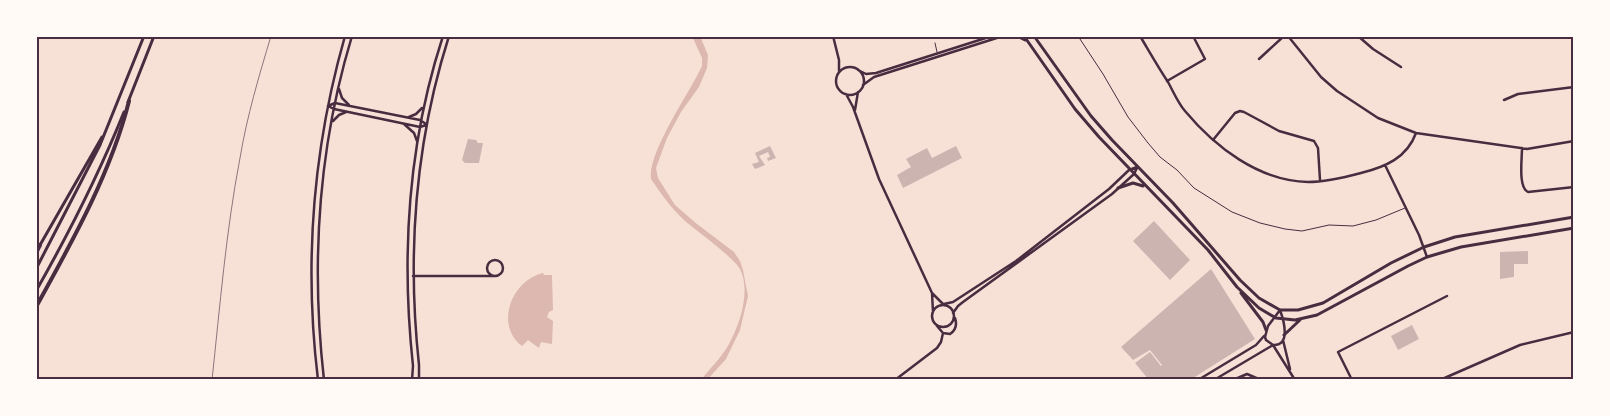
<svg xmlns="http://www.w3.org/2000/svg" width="1610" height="416" font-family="'Public Sans',sans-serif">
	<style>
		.water { fill: #dcb8b0 }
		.building { fill: #ccb4b1 }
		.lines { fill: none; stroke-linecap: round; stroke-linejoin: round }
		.service { stroke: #4a2c40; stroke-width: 1 }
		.minor { stroke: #4a2c40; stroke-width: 2.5 }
		.tertiary { stroke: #4a2c40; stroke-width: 3 }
		.secondary { stroke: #4a2c40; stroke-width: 3 }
		.trunk { stroke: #4a2c40; stroke-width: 4 }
		.rail { stroke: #8f747c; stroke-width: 1 }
		.neatline { fill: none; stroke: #4a2c40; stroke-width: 2 }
	</style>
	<rect width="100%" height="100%" fill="#f7e1d7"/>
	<path class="water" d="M692,36H700L708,55L707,68L699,87L681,112L667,138L656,168L658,178L675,205L697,224L734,252L740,261L743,270L748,296L740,330L726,359L707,380H701C710,368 722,357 729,344C740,324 751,291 740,269C733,257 697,231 685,221C672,209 661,194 651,179C647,153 690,92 702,66V58Z
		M543,273L544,275H552L553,310L549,312L547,317L553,321L552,344L541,342L539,348L528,340L522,346C494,325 512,280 543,273Z"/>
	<path class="building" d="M468,139L476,140L478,143H483L479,163H465L462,160Z
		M770,146L776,158L768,161L767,158L770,157L768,152L759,156L765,165L755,169L752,164L759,162L755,153Z
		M956,146L962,158L903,188L897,175L911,167L906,159L927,148L932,158Z
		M1154,221L1190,260L1170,280L1133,241Z
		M1528,251V264H1514V277L1500,279V252Z
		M1211,269L1255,339L1190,380H1149L1135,363L1150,352L1161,366L1162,365L1150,350L1133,360L1121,347Z
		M1412,325L1419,339L1398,350L1391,336Z"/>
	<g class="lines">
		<path class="service" d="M1078,36L1103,74L1128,117L1148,143L1160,157L1177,170L1194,188L1232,212L1260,223L1285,229L1302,231L1329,225L1353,226L1376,220L1405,208
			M935,43L937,52"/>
		<path class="minor" d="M833,36L839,60V71
			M1140,36C1149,51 1158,67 1168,82C1173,91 1178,103 1185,111C1215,147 1259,181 1308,182C1322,182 1346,177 1361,173C1385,167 1407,158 1416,133
			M1288,36L1321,77L1337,91L1378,118L1416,133L1527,149L1574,141
			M1358,36L1373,49L1401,67
			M1259,59L1284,36
			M836 81a14 14 0 1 1 28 0a14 14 0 1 1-28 0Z
			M858,70L866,74L876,73L992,36
			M1167,81L1205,59L1193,36
			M863,85L874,77L1003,36
			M339,89L342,98L349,105
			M846,94L853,107L879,179L932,293L933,312
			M1504,100L1518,94L1574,87
			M328,106L335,103L420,120L426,124
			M328,106L334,109L420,127L426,125
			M855,110L858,92
			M409,117L416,114L422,108
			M333,121L339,115L346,112
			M404,124L414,133L417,141
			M1213,140L1235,113L1240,111L1244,112L1279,131L1314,141L1318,148L1320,180
			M1522,148C1522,160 1518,187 1528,192L1574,187
			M1385,165L1419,235L1427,257
			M487 268a8 8 0 1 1 16 0a8 8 0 1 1-16 0Z
			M413,276H493
			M932,293L943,304
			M944,304L953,302L1016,261L1109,189L1129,170L1137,167
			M932 316a11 11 0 1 1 22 0a11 11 0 1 1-22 0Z
			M953,313L958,306L963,302L1112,194L1134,174L1137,168
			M937,326L943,333L950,334C956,330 957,324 955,318
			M1283,340L1290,369
			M318,380C304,265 313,148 345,36
			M324,380C311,265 318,148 352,36
			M412,380L413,366C401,255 408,143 443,36
			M419,380V365C407,254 415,143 449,36
			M895,380L937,348L941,342L943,333
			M1198,380L1256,345L1264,336
			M1214,380L1273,345C1291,346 1284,321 1280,310L1268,326L1265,337L1266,340L1273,345L1295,380
			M1233,380L1247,374L1261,380
			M1352,380L1338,352L1447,296
			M1440,380L1520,345L1574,332"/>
		<path class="tertiary" d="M1017,36L1025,40
			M1024,36L1075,109L1099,137L1208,250L1237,287L1259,308L1276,318L1295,320L1317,315L1408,266L1427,257L1461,247L1574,228
			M1034,36L1091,116L1112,140L1173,203L1240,280L1259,298L1280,310H1298L1323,303L1391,263L1424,247L1455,237L1574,217
			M1118,188L1133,183L1143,186
			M1241,293L1263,322L1266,330
			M1284,335L1300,320"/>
		<path class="secondary" d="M128,102L154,36
			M40,245L102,137
			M36,269L100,145L144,36
			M36,291C69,233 99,174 124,112"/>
		<path class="trunk" d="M36,253L40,245
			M36,307C72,242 111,173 129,101"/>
		<path class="rail" d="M212,380C220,306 226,231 240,158C247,116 259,76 271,36"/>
	</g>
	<rect width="1610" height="416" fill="none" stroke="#fffaf5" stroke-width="75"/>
	<rect x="38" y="38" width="1534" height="340" class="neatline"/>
</svg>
